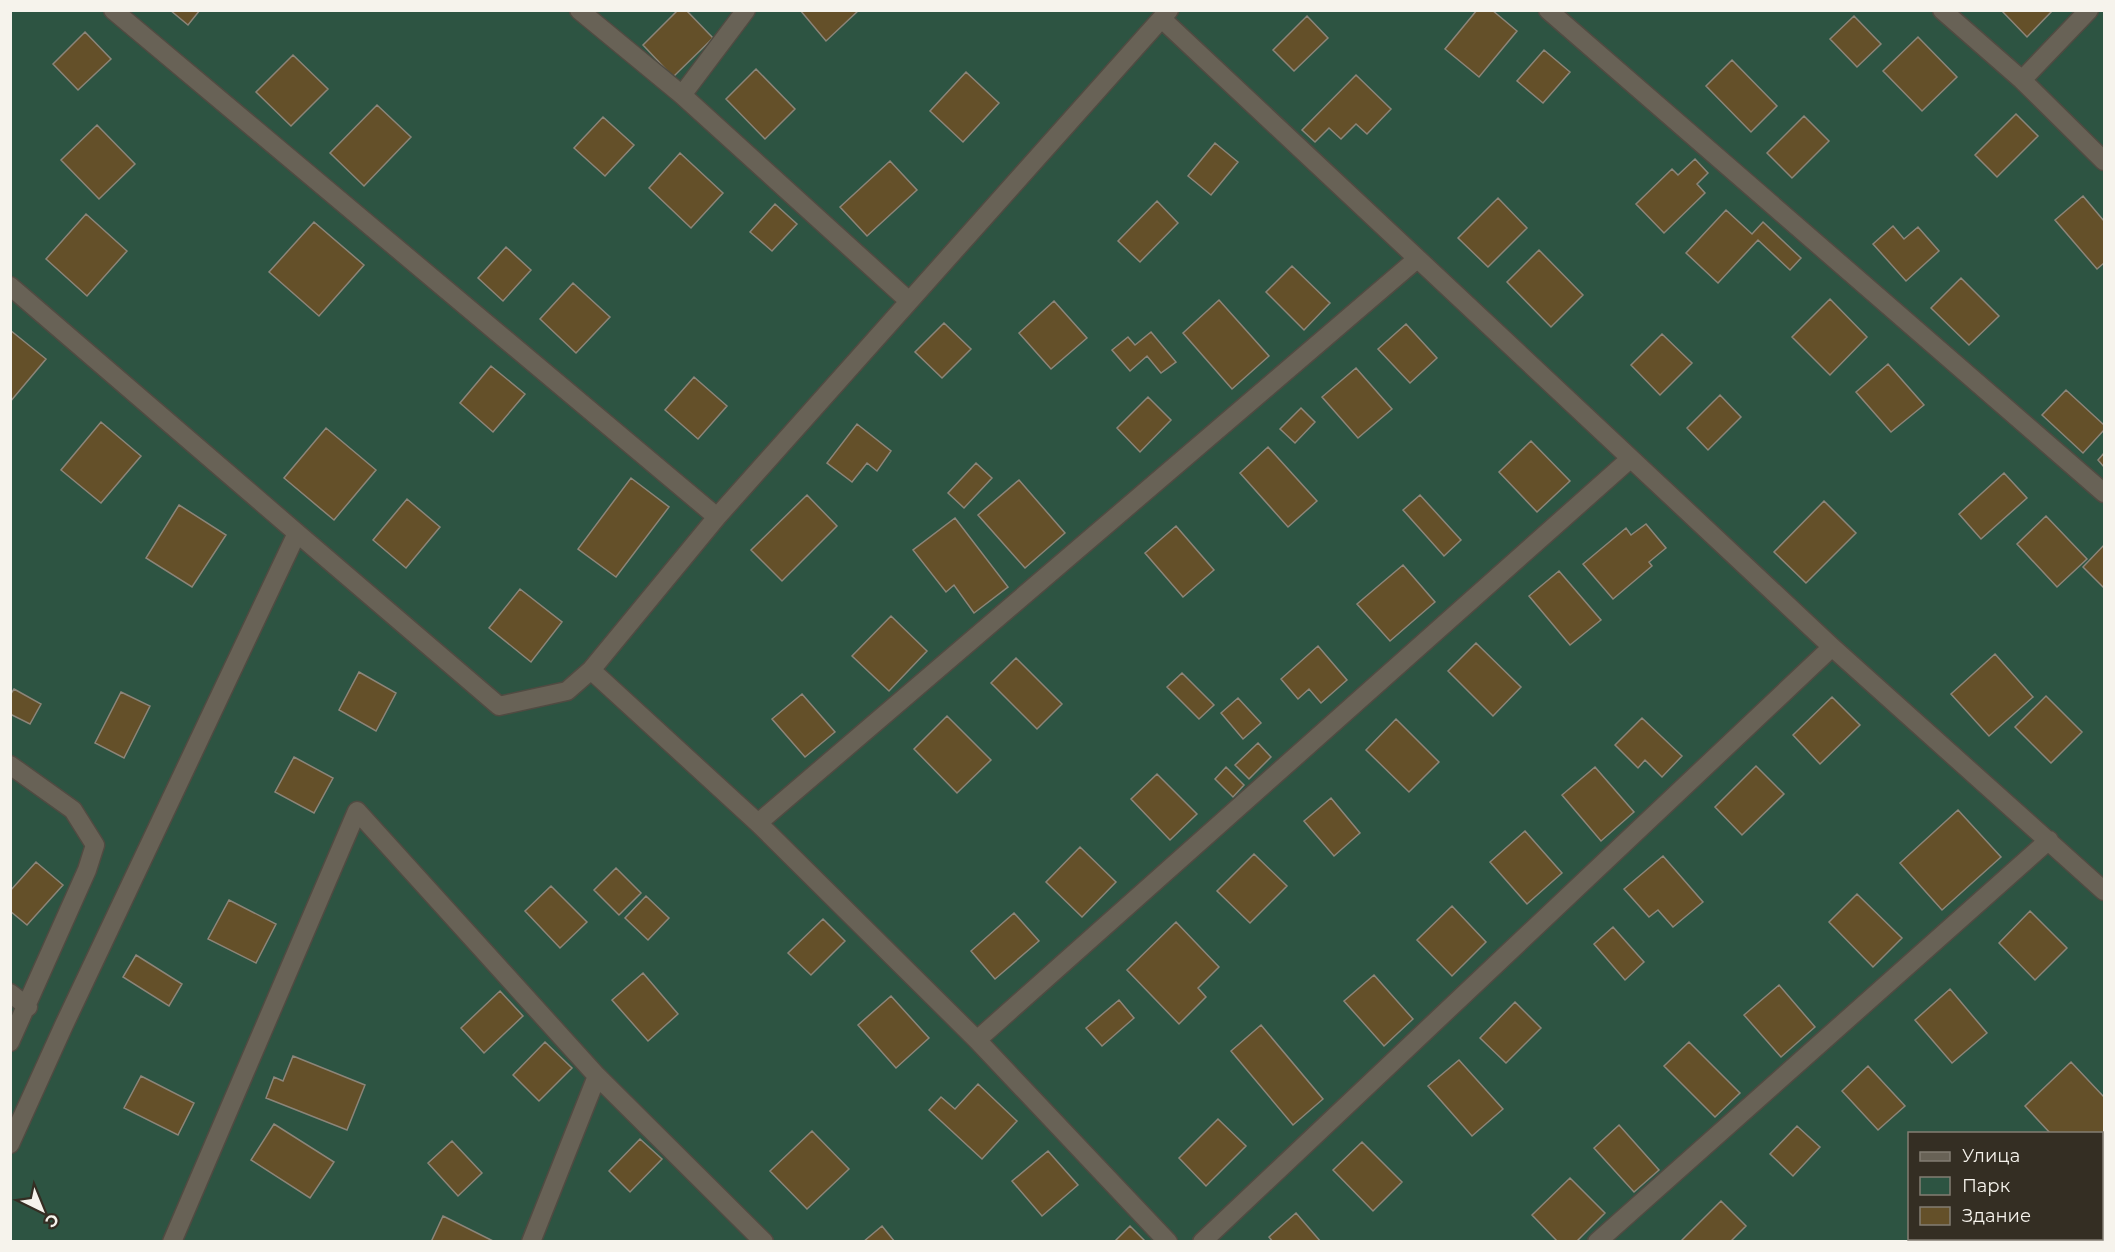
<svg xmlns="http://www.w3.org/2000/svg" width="2115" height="1252" font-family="Montserrat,sans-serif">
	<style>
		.green { fill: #2d5442; fill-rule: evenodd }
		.building { fill: #645029; stroke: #8c8579; stroke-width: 1.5 }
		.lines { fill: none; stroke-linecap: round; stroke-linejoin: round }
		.minor-casing { stroke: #504b42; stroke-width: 21 }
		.minor { stroke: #686256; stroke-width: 18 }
	</style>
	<rect width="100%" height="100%" fill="#342e23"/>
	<path class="green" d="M11,11H2104V1241H11ZM1910,1134H2102V1238H1910Z"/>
	<path class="building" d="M170,10H200L188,25Z
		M678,10H686L713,38L673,77L643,45Z
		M800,10H859L826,41Z
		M1477,10H1492L1517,31L1479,77L1445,49Z
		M2001,10H2053L2027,37Z
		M1307,16L1328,38L1294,71L1273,50Z
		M1854,16L1881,44L1857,67L1830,39Z
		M85,32L111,59L78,90L53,64Z
		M1918,37L1957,77L1922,111L1883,71Z
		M1544,50L1570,72L1543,103L1517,81Z
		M293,55L328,89L291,126L256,92Z
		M1732,60L1777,106L1751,132L1706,86Z
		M756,69L795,109L765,139L726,99Z
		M966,72L999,103L963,142L930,111Z
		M1356,75L1391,109L1367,134L1356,124L1341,139L1329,128L1315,142L1302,130Z
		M377,105L411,137L364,186L330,153Z
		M2016,114L2038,136L1997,177L1975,155Z
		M1804,116L1829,141L1792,178L1767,153Z
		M603,117L634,145L605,176L574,148Z
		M97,125L135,164L99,199L61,160Z
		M1215,143L1238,162L1211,195L1188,176Z
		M680,153L723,193L691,228L649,188Z
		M1695,159L1708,173L1697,184L1705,193L1664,233L1636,204L1672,169L1678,175Z
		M890,161L917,190L867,236L840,207Z
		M2083,196L2104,221V263L2097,269L2055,220Z
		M1498,198L1527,228L1488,267L1458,238Z
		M1157,201L1178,223L1140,262L1118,241Z
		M775,204L797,224L772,251L750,232Z
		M1726,210L1752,234L1763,222L1801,258L1790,270L1758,240L1718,283L1686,253Z
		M86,214L127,251L87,296L46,259Z
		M314,222L364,265L319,316L269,272Z
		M1893,226L1904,239L1918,227L1939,251L1906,281L1873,244Z
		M506,247L531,270L503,301L478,278Z
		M1539,250L1583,295L1551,327L1507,282Z
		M1292,266L1330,303L1304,330L1266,292Z
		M1961,278L1999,316L1969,345L1931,308Z
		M573,283L610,317L576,353L540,319Z
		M1830,299L1867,337L1830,375L1792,337Z
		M1219,300L1269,356L1232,389L1183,333Z
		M1054,301L1087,338L1051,369L1019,333Z
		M944,323L971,349L942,378L915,352Z
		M1406,324L1437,358L1410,383L1378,349Z
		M10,330L46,359L10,402Z
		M1151,332L1176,362L1161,373L1147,356L1130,371L1112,350L1128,337L1135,345Z
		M1662,334L1692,363L1660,395L1631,365Z
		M1888,364L1924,405L1891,432L1856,392Z
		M491,366L525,394L493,432L460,403Z
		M1356,368L1392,409L1358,438L1322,397Z
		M694,377L727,406L698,439L665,410Z
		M2066,390L2104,425V430L2083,453L2042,415Z
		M1720,395L1741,417L1708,450L1687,428Z
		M1148,397L1171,420L1140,452L1117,428Z
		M1301,408L1315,422L1295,443L1280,429Z
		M101,422L141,456L101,503L61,470Z
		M857,424L891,451L877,471L867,463L852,482L827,463Z
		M326,428L376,470L334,520L284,478Z
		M1531,441L1570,481L1537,512L1499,472Z
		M1268,447L1317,501L1288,527L1240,473Z
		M2104,453V467L2098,460Z
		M976,463L992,478L964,508L948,493Z
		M2004,473L2027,498L1981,539L1959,514Z
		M631,478L669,507L616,577L578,549Z
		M1019,480L1065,533L1025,568L978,515Z
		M807,495L837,526L782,581L751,550Z
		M1420,495L1461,540L1444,556L1403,510Z
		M407,499L440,527L406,568L373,540Z
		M1824,501L1856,533L1806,583L1774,552Z
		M179,505L226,535L192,587L146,558Z
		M2046,516L2087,559L2057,587L2017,544Z
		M955,518L1008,587L974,613L954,585L946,592L913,550Z
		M1646,524L1666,548L1649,562L1652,566L1613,599L1583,564L1626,528L1631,535Z
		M1176,526L1214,570L1183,597L1145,553Z
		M2104,545V588L2083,567Z
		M1403,565L1435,602L1390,641L1357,604Z
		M1559,571L1601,620L1570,645L1529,596Z
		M520,589L562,622L531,662L489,628Z
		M891,616L927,651L889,691L852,656Z
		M1476,643L1521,687L1493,716L1448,671Z
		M1318,646L1347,680L1321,703L1309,689L1298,699L1281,679Z
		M1995,654L2033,697L1989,736L1951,694Z
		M1016,658L1062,704L1037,729L991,683Z
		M359,672L396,693L376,731L339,710Z
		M1182,673L1214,705L1199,719L1167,687Z
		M14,689L41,704L30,724L10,714V695Z
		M121,692L150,706L124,758L95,743Z
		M802,694L835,732L805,757L772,719Z
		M2046,696L2082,732L2051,763L2015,727Z
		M1832,697L1860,725L1820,764L1793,735Z
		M1238,698L1261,723L1243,739L1221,713Z
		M947,716L991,760L957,793L914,749Z
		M1642,718L1682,756L1662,777L1645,760L1638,768L1615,745Z
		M1396,719L1439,762L1409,792L1366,750Z
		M1258,743L1271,757L1249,779L1235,765Z
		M294,757L333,778L314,813L275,792Z
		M1756,766L1784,794L1742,835L1715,807Z
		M1226,767L1244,785L1233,797L1215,779Z
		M1595,767L1634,812L1601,841L1562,795Z
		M1157,774L1197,814L1170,840L1131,799Z
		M1331,798L1360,833L1334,856L1304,821Z
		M1958,810L2001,857L1942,910L1900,863Z
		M1525,831L1562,873L1527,904L1490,862Z
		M1080,847L1116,882L1082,917L1046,882Z
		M1254,854L1287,886L1250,923L1217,891Z
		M1663,856L1703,902L1673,927L1658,910L1649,917L1624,889Z
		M36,862L63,885L27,925L10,911V891Z
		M616,868L641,893L619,915L594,890Z
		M551,886L587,922L560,948L525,911Z
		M1857,894L1902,938L1873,967L1829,922Z
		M646,896L669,918L648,940L625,918Z
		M229,900L276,924L256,963L208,939Z
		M1452,906L1486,942L1452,976L1417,940Z
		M2030,911L2067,948L2035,980L1999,943Z
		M1014,913L1039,941L995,979L971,951Z
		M823,919L845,941L811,975L788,953Z
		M1176,922L1219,967L1198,988L1206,997L1179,1024L1127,970Z
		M1613,927L1644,962L1625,980L1594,944Z
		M136,955L182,984L169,1006L123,977Z
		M643,973L678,1014L648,1041L612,1000Z
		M1374,975L1413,1019L1384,1046L1344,1001Z
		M1779,985L1815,1027L1781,1057L1744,1015Z
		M1950,989L1987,1033L1952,1063L1915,1020Z
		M500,991L523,1016L484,1053L461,1028Z
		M891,996L929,1038L896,1068L858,1025Z
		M1119,1000L1134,1018L1102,1046L1086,1028Z
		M1515,1002L1541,1028L1506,1063L1480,1038Z
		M1261,1025L1323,1099L1293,1125L1231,1051Z
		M545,1042L572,1068L539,1101L513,1075Z
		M1689,1042L1740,1093L1715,1117L1664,1066Z
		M293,1056L365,1085L347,1130L266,1098L274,1077L283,1081Z
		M1459,1060L1503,1109L1472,1136L1428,1086Z
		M2071,1062L2104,1097V1141L2102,1144V1134H2051L2025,1106Z
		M1868,1066L1905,1106L1878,1130L1842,1091Z
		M141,1076L194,1103L178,1135L124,1108Z
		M978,1084L1017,1121L982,1159L929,1110L941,1097L955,1109Z
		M1218,1119L1246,1146L1206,1186L1179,1158Z
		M274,1124L334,1162L310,1198L251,1160Z
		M1619,1125L1659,1170L1634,1192L1594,1148Z
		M1797,1126L1820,1147L1793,1176L1770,1154Z
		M812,1131L849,1169L807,1209L770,1171Z
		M640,1139L662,1159L630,1192L609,1171Z
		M452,1141L482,1173L458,1196L428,1163Z
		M1362,1142L1402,1182L1373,1211L1333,1170Z
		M1048,1151L1078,1185L1042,1216L1012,1181Z
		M1570,1178L1605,1213L1576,1242H1558L1532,1215Z
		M1721,1201L1746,1226L1730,1242H1684L1682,1240Z
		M1296,1213L1321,1242H1273L1269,1237Z
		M443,1216L495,1242H431Z
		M882,1226L895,1242H863Z
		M1130,1226L1146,1242H1114Z"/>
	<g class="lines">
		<g class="minor-casing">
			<path id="minor" d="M113,10L717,517
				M579,10L682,95L909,301
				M1548,10L2104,493
				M1942,10L2022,80L2104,161
				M1162,19L1832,647L2104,891
				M2022,80L2089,10
				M682,95L746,10
				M10,286L297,533
				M591,670L758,823L977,1040L1168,1242
				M10,765L73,810L95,845L87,870L10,1042
				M758,823L1417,259
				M10,993L28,1007
				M977,1040L1630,459
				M10,1144L64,1025L297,533L499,706L567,691L591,670L717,517L1169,10
				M2102,1163L2104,1160
				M172,1242L357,811L597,1076L764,1242
				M531,1242L597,1076
				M1202,1242L1832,647
				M1597,1242L2049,840
				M2022,1242L2025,1238"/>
		</g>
		<use href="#minor" class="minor"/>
	</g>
	<rect width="2115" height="1252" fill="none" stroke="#f6f3ec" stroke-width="24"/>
	<rect x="1908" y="1132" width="195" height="108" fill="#342e23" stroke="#827d73" stroke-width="1.5"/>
	<rect x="1920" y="1152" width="30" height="9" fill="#686256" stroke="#827d73" stroke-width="1.5"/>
	<text x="1962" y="1162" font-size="18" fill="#f6f3ec">Улица</text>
	<rect x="1920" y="1177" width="30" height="18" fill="#2d5442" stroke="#827d73" stroke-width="1.5"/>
	<text x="1962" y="1192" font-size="18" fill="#f6f3ec">Парк</text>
	<rect x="1920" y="1207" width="30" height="18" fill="#645029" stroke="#827d73" stroke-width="1.5"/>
	<text x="1962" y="1222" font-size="18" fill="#f6f3ec">Здание</text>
	<g transform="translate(42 1210) rotate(137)" stroke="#342e23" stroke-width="4.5" paint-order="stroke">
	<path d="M0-4.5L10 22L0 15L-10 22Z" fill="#f6f3ec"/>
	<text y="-9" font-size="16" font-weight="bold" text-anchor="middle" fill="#f6f3ec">С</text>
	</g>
</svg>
